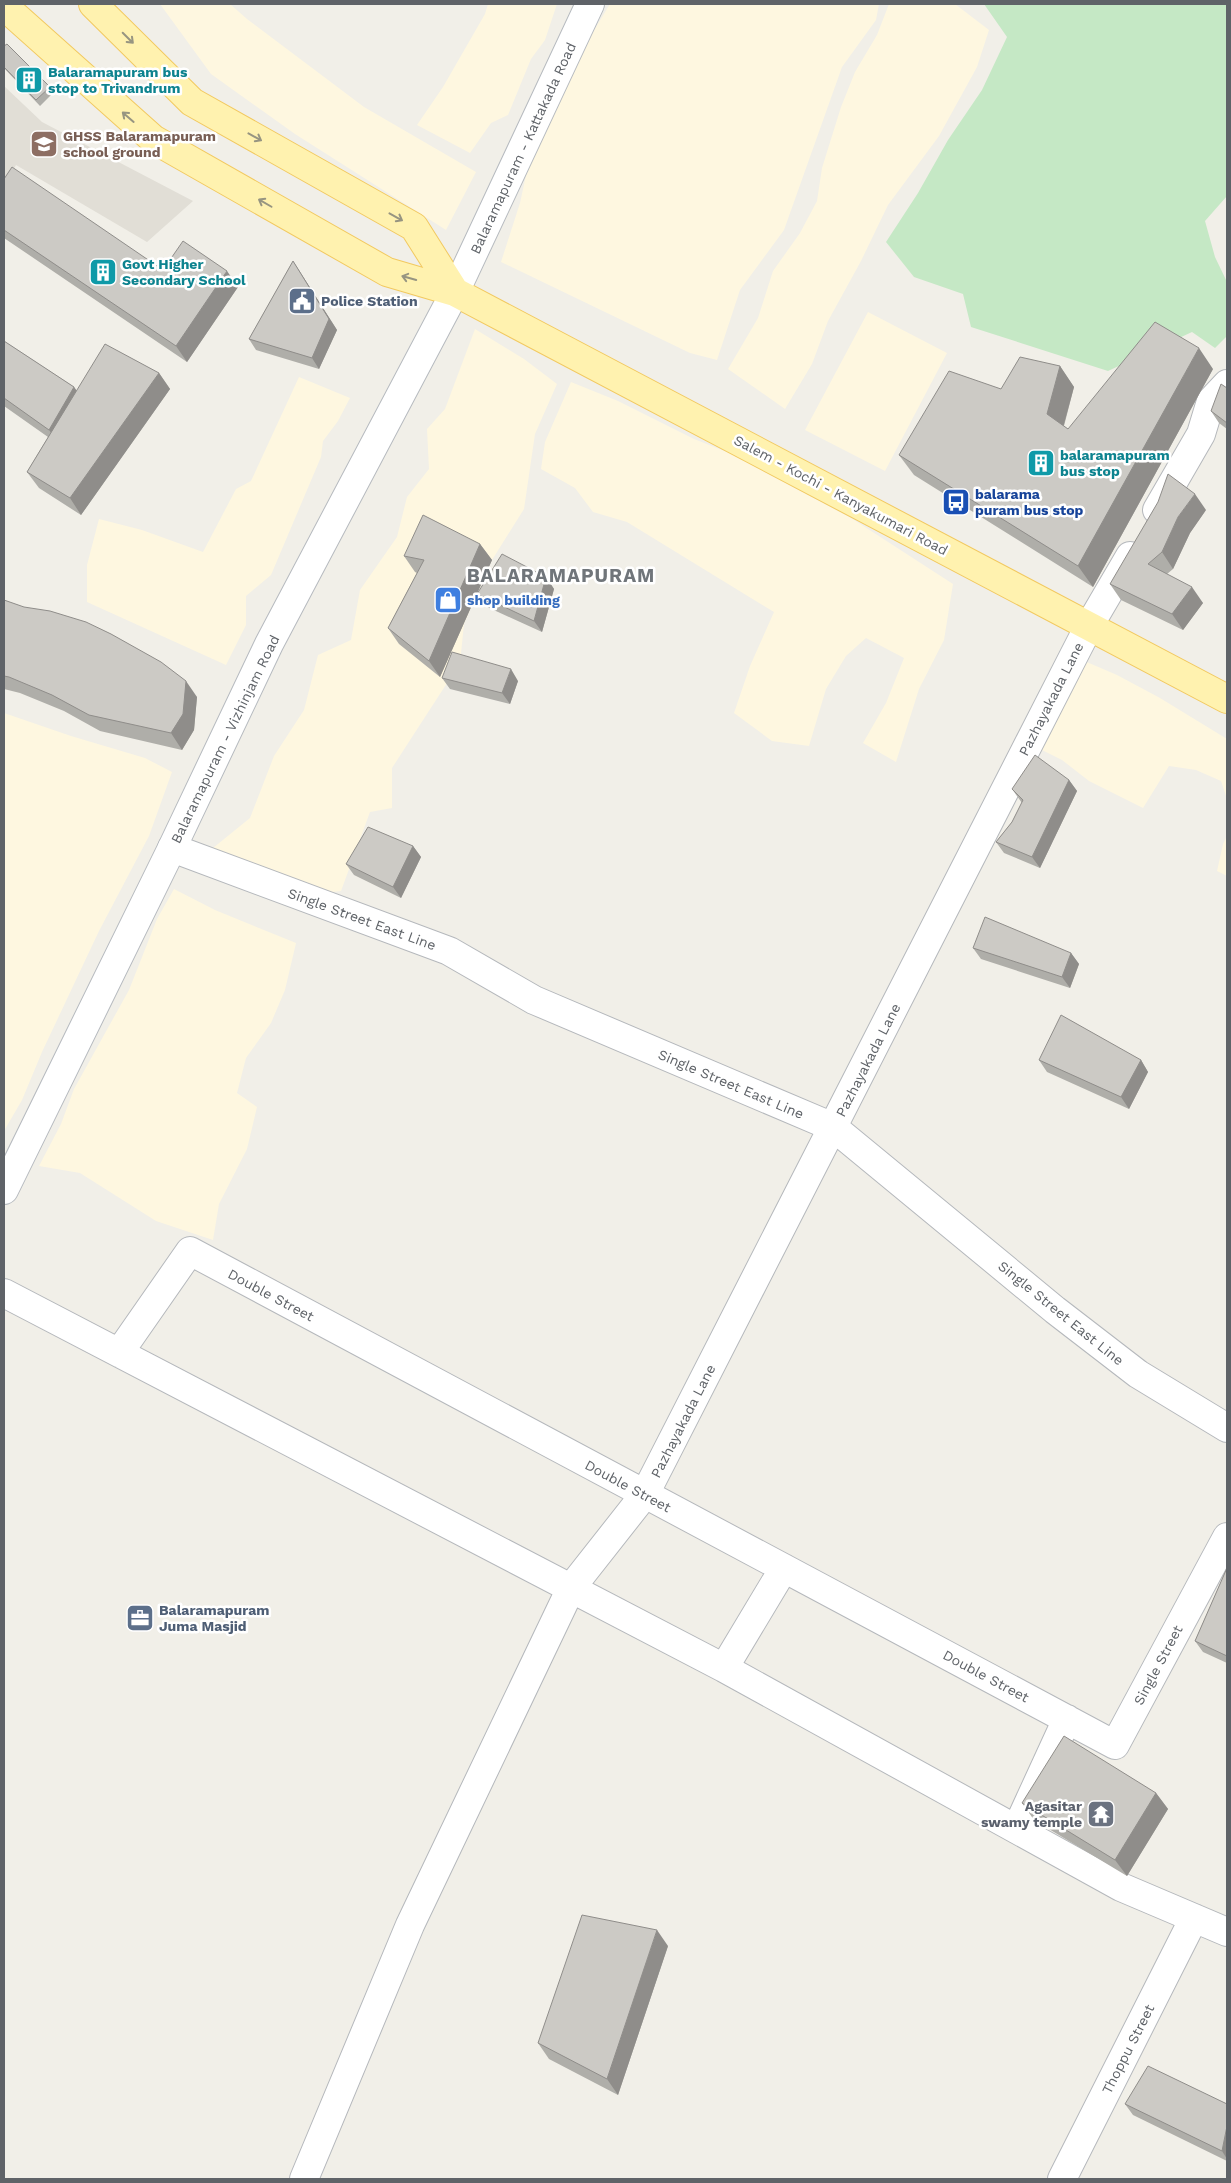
<svg xmlns="http://www.w3.org/2000/svg" width="1231" height="2183" font-family="'Work Sans',sans-serif">
	<style>
		.commercial { fill: #fef7e0 }
		.education { fill: #e1ded6 }
		.green { fill: #c5e8c5 }
		.lines { fill: none; stroke-linecap: round; stroke-linejoin: round }
		.minor-casing { stroke: #b5b8bc; stroke-width: 30 }
		.secondary-casing { stroke: #b6babf; stroke-width: 30 }
		.primary-casing { stroke: #f2c960; stroke-width: 30 }
		.minor { stroke: #fff; stroke-width: 28 }
		.secondary { stroke: #fff; stroke-width: 28 }
		.primary { stroke: #fff2af; stroke-width: 28 }
		.wall { fill: #afaea9 }
		.shaded-wall { fill: #8f8d8a }
		.building { fill: #cccac5; stroke: #8f8d8a }
		.oneway { stroke: #979581 }
		.labels { text-anchor: middle; dominant-baseline: central; stroke-width: 5; stroke-linejoin: round; paint-order: stroke }
		.culture-label { font-size: 14px; font-weight: bold; fill: #0d838f; stroke: #fff; text-anchor: start }
		.education-label { font-size: 14px; font-weight: bold; fill: #785e54; stroke: #fff; text-anchor: start }
		.street-label { font-size: 14px; fill: #5f6368; stroke: #fff }
		.service-label { font-size: 14px; font-weight: bold; fill: #4e5e75; stroke: #fff; text-anchor: start }
		.transit-label { font-size: 14px; font-weight: bold; fill: #164399; stroke: #fff; text-anchor: start }
		.shop-label { font-size: 14px; font-weight: bold; fill: #366cbe; stroke: #fff; text-anchor: start }
		.worship-label { font-size: 14px; font-weight: bold; fill: #5b616d; stroke: #fff; text-anchor: end }
		.district-label { font-size: 19px; font-weight: bold; letter-spacing: 1px; fill: #70757a; stroke: #fff }
	</style>
	<rect width="100%" height="100%" fill="#f1efe8"/>
	<path class="commercial" d="M160,4H230L247,19L364,107L476,172L446,230L295,134L211,74Z
		M488,4H557L545,40L531,59L508,115L491,123L470,153L417,125L443,87L485,14Z
		M610,4H879L876,20L842,67L784,230L740,290L717,360L690,353L501,262L520,203L530,157L573,65Z
		M889,4H955L989,30L977,67L939,136L888,205L861,261L828,321L812,364L785,409L728,369L758,318L773,271L800,233L817,201L822,168L841,107L855,72L877,35Z
		M868,312L947,353L885,471L805,430Z
		M475,329L524,359L557,384L535,434L524,509L492,560L464,624L460,663L392,768V808L370,812L341,891L314,894L213,848L250,818L274,756L304,710L318,655L351,640L360,590L397,537L407,497L429,469L427,429L445,409Z
		M299,377L350,398L338,421L323,441L321,457L271,575L246,596V625L226,665L87,602V565L99,519L142,530L203,552L236,489L251,481Z
		M571,382L618,401L694,439L732,454L851,518L953,584L944,640L919,689L896,762L863,743L886,703L904,658L866,638L846,656L826,689L809,746L772,741L734,713L750,666L774,612L627,522L593,512L575,488L541,469L545,442Z
		M1082,660L1117,675L1160,698L1227,739V799L1221,781L1196,770L1169,766L1143,808L1089,781L1062,760L1038,748Z
		M4,713L71,736L145,758L172,772L149,836L99,931L42,1052L22,1100L4,1131Z
		M1227,836V876L1217,871L1223,844Z
		M174,889L215,910L296,943L285,990L271,1023L246,1058L237,1093L257,1107L247,1149L219,1204L213,1240L156,1221L80,1173L39,1166L61,1124L74,1089L129,990L157,919Z"/>
	<path class="education" d="M4,86L42,122L193,201L147,242L16,165L4,186Z"/>
	<path class="green" d="M984,4H1227V196L1205,221L1215,257L1227,282V336L1215,348L1192,332L1108,371L971,327L963,294L914,277L886,242L918,193L948,140L982,90L1007,37Z"/>
	<g class="lines">
		<g class="minor-casing">
			<path id="minor" d="M1157,510L1201,434L1211,401L1227,384
				M172,848L449,951L534,1000L833,1127L1055,1310L1138,1374L1227,1428
				M4,1293L724,1668L1121,1887L1227,1932
				M119,1353L190,1251L1115,1745L1227,1537
				M724,1668L784,1568
				M1017,1828L1067,1719
				M304,2179L410,1925L571,1588L645,1494L1089,626L1130,556
				M1062,2179L1194,1918"/>
		</g>
		<g class="secondary-casing">
			<path id="secondary" d="M4,1190L172,848L269,644L455,292L590,4"/>
		</g>
		<g class="primary-casing">
			<path id="primary" d="M93,4L192,102L414,227L455,292
				M4,6L153,139L387,272L455,292L1227,699"/>
		</g>
		<use href="#minor" class="minor"/>
		<use href="#secondary" class="secondary"/>
		<use href="#primary" class="primary"/>
	</g>
	<path class="wall" d="M4,46L50,87L54,92L40,106L4,68Z
		M4,179L163,270L238,287L187,362L4,238Z
		M293,261L337,330L319,369L256,350L249,339Z
		M4,341L74,387L77,391L159,373L170,389L81,515L39,488L27,472L48,437L4,406Z
		M1060,366L1074,387L1064,426L1068,429L1213,369L1093,587L914,475L899,455L1001,389Z
		M1227,388V429L1219,423L1211,411Z
		M1206,510L1190,533L1173,569L1167,574L1203,603L1183,630L1121,600L1110,584Z
		M480,544L492,560L440,677L399,644L388,628L417,573L415,572L404,556Z
		M546,577L554,589L542,632L485,606L477,594Z
		M4,600L197,697L194,730L182,750L100,731L64,711L20,693L4,689Z
		M442,678L518,681L510,704L450,689Z
		M1069,780L1077,791L1040,868L1004,853L996,842L1012,822L1022,803L1012,789Z
		M413,846L421,857L401,898L354,875L346,864Z
		M973,948L1071,953L1079,964L1070,988L981,959Z
		M1039,1060H1141L1148,1072L1129,1109L1047,1072Z
		M1227,1568V1663L1203,1652L1195,1641Z
		M1156,1793L1168,1809L1127,1876L1034,1820L1022,1803Z
		M668,1946L618,2095L549,2059L538,2043Z
		M1125,2104H1227V2161L1133,2115Z"/>
	<path class="shaded-wall" d="M293,261L337,330L319,369L312,358Z
		M227,271L238,287L187,362L176,346Z
		M1199,348L1213,369L1093,587L1078,566Z
		M1060,366L1074,387L1061,435L1047,414Z
		M159,373L170,389L81,515L70,498Z
		M74,387L85,403L61,446L49,430Z
		M1195,494L1206,510L1190,533L1173,569L1162,552L1178,517Z
		M480,544L492,560L440,677L429,661Z
		M546,577L554,589L542,632L534,621Z
		M1192,587L1203,603L1183,630L1172,614Z
		M511,669L518,681L510,704L502,693Z
		M186,681L197,697L194,730L182,750L171,733Z
		M1069,780L1077,791L1040,868L1032,857Z
		M413,846L421,857L401,898L393,887Z
		M1071,953L1079,964L1070,988L1062,977Z
		M1141,1060L1148,1072L1129,1109L1121,1097Z
		M1156,1793L1168,1809L1127,1876L1115,1860Z
		M657,1930L668,1946L618,2095L607,2079Z
		M1227,2126V2159L1222,2151Z"/>
	<path class="building" d="M7,44L50,87L36,100L4,67V46Z
		M12,167L163,270L183,241L227,271L176,346L4,230V179Z
		M293,261L329,319L312,358L249,339Z
		M1155,322L1199,348L1078,566L899,455L949,371L1001,389L1020,357L1060,366L1047,414L1068,429Z
		M4,341L74,387L49,430L4,398Z
		M105,344L159,373L70,498L27,472Z
		M1221,384L1227,388V423L1211,411Z
		M1168,474L1195,494L1178,517L1162,552L1148,564L1192,587L1172,614L1110,584L1158,502Z
		M423,515L480,544L429,661L388,628L424,560L404,556Z
		M502,554L546,577L534,621L477,594Z
		M4,600L24,607L50,611L86,622L111,634L161,662L186,681L183,714L171,733L89,715L52,695L9,677L4,676Z
		M452,652L511,669L502,693L442,678Z
		M1035,755L1069,780L1032,857L996,842L1012,822L1023,800L1012,789Z
		M368,827L413,846L393,887L346,864Z
		M985,917L1071,953L1062,977L973,948Z
		M1061,1015L1141,1060L1121,1097L1039,1060Z
		M1227,1568V1656L1195,1641Z
		M1064,1736L1156,1793L1115,1860L1022,1803Z
		M582,1915L657,1930L607,2079L538,2043Z
		M1148,2066L1227,2104V2126L1222,2151L1125,2104Z"/>
	<defs><path id="oneway-shaft" d="M-6 0H5M1.5-3L5.5 0L1.5 3" fill="none" stroke-width="1.6" stroke-linecap="round" stroke-linejoin="round" transform="scale(1.25)"/></defs>
	<g class="oneway">
		<use href="#oneway-shaft" transform="translate(128 38) rotate(45)"/>
		<use href="#oneway-shaft" transform="translate(128 117) rotate(-139)"/>
		<use href="#oneway-shaft" transform="translate(255 137) rotate(29)"/>
		<use href="#oneway-shaft" transform="translate(265 203) rotate(-150)"/>
		<use href="#oneway-shaft" transform="translate(396 217) rotate(29)"/>
		<use href="#oneway-shaft" transform="translate(409 278) rotate(-164)"/>
	</g>
	<defs>
		<g id="building-square" transform="scale(1.4375)"><rect x="-9" y="-9" width="18" height="18" rx="4" fill="#0f9aa8" stroke="#fff"/><path d="M-4-6H4V6H1V3H-1V6H-4ZM-2.5-4.3h1.7v1.8h-1.7ZM.8-4.3h1.7v1.8H.8ZM-2.5-1h1.7V.8h-1.7ZM.8-1h1.7V.8H.8Z" fill="#fff"/></g>
		<g id="school-square" transform="scale(1.4375)"><rect x="-9" y="-9" width="18" height="18" rx="4" fill="#8d6e63" stroke="#fff"/><path d="M0-5L7-2L0 1L-7-2ZM-4 1L0 2.5L4 1V4Q0 6-4 4Z" fill="#fff"/></g>
		<g id="civic-square" transform="scale(1.4375)"><rect x="-9" y="-9" width="18" height="18" rx="4" fill="#5c6f8a" stroke="#fff"/><path d="M-.6-6.5H3V-4.5H.6V-3L4-1V1h2V6H-6V1h2V-1L-.6-3ZM-1.2 2.5V6h2.4V2.5Z" fill="#fff"/></g>
		<g id="bus-square" transform="scale(1.4375)"><rect x="-9" y="-9" width="18" height="18" rx="4" fill="#1a4fb4" stroke="#fff"/><path d="M-5-6H5V4H4V6H2V4H-2V6H-4V4H-5ZM-3.5-4V0h7V-4ZM-3.5 1.2v1.5H-2V1.2ZM2 1.2v1.5H3.5V1.2Z" fill="#fff"/></g>
		<g id="shop-square" transform="scale(1.4375)"><rect x="-9" y="-9" width="18" height="18" rx="4" fill="#3f7fe0" stroke="#fff"/><path d="M-5-2.5h2.3a2.7 3.5 0 0 1 5.4 0H5L5.5 6h-11ZM-1.5-2.5h3a1.5 2.3 0 0 0-3 0Z" fill="#fff"/></g>
		<g id="office-square" transform="scale(1.4375)"><rect x="-9" y="-9" width="18" height="18" rx="4" fill="#5c6f8a" stroke="#fff"/><path d="M-6-3h4V-5.5h4V-3h4V5H-6ZM-1-4.5V-3h2v-1.5ZM-6 0V1H6V0Z" fill="#fff"/></g>
		<g id="temple-square" transform="scale(1.4375)"><rect x="-9" y="-9" width="18" height="18" rx="4" fill="#6b7280" stroke="#fff"/><path d="M0-6L5-2H3V0L6.5 2.5H4V6H1.5V3h-3V6H-4V2.5H-6.5L-3 0V-2H-5Z" fill="#fff"/></g>
	</defs>
	<g fill-rule="evenodd">
		<use href="#building-square" x="29" y="80"/>
		<use href="#school-square" x="44" y="144"/>
		<use href="#building-square" x="103" y="272"/>
		<use href="#civic-square" x="302" y="301"/>
		<use href="#building-square" x="1041" y="463"/>
		<use href="#bus-square" x="956" y="502"/>
		<use href="#shop-square" x="448" y="600"/>
		<use href="#office-square" x="140" y="1618"/>
		<use href="#temple-square" x="1101" y="1814"/>
	</g>
	<g class="labels">
		<g class="culture-label">
			<text x="48" y="72">Balaramapuram bus<tspan x="48" dy="16">stop to Trivandrum</tspan></text>
			<text x="122" y="264">Govt Higher<tspan x="122" dy="16">Secondary School</tspan></text>
			<text x="1060" y="455">balaramapuram<tspan x="1060" dy="16">bus stop</tspan></text>
		</g>
		<g class="education-label">
			<text x="63" y="136">GHSS Balaramapuram<tspan x="63" dy="16">school ground</tspan></text>
		</g>
		<g class="street-label">
			<text transform="translate(523 148) rotate(-65)">Balaramapuram - Kattakada Road</text>
			<text transform="translate(841 495) rotate(28)">Salem - Kochi - Kanyakumari Road</text>
			<text transform="translate(1051 699) rotate(-63)">Pazhayakada Lane</text>
			<text transform="translate(225 739) rotate(-64)">Balaramapuram - Vizhinjam Road</text>
			<text transform="translate(362 919) rotate(20)">Single Street East Line</text>
			<text transform="translate(868 1060) rotate(-63)">Pazhayakada Lane</text>
			<text transform="translate(731 1084) rotate(23)">Single Street East Line</text>
			<text transform="translate(271 1295) rotate(28)">Double Street</text>
			<text transform="translate(1061 1313) rotate(39)">Single Street East Line</text>
			<text transform="translate(683 1421) rotate(-63)">Pazhayakada Lane</text>
			<text transform="translate(628 1486) rotate(28)">Double Street</text>
			<text transform="translate(1158 1665) rotate(-62)">Single Street</text>
			<text transform="translate(986 1676) rotate(28)">Double Street</text>
			<text transform="translate(1128 2049) rotate(-63)">Thoppu Street</text>
		</g>
		<g class="service-label">
			<text x="321" y="301">Police Station</text>
			<text x="159" y="1610">Balaramapuram<tspan x="159" dy="16">Juma Masjid</tspan></text>
		</g>
		<g class="transit-label">
			<text x="975" y="494">balarama<tspan x="975" dy="16">puram bus stop</tspan></text>
		</g>
		<g class="shop-label">
			<text x="467" y="600">shop building</text>
		</g>
		<g class="worship-label">
			<text x="1082" y="1806">Agasitar<tspan x="1082" dy="16">swamy temple</tspan></text>
		</g>
		<g class="district-label">
			<text x="561" y="575">BALARAMAPURAM</text>
		</g>
	</g>
	<rect width="1231" height="2183" fill="none" stroke="#5f6368" stroke-width="10"/>
</svg>
